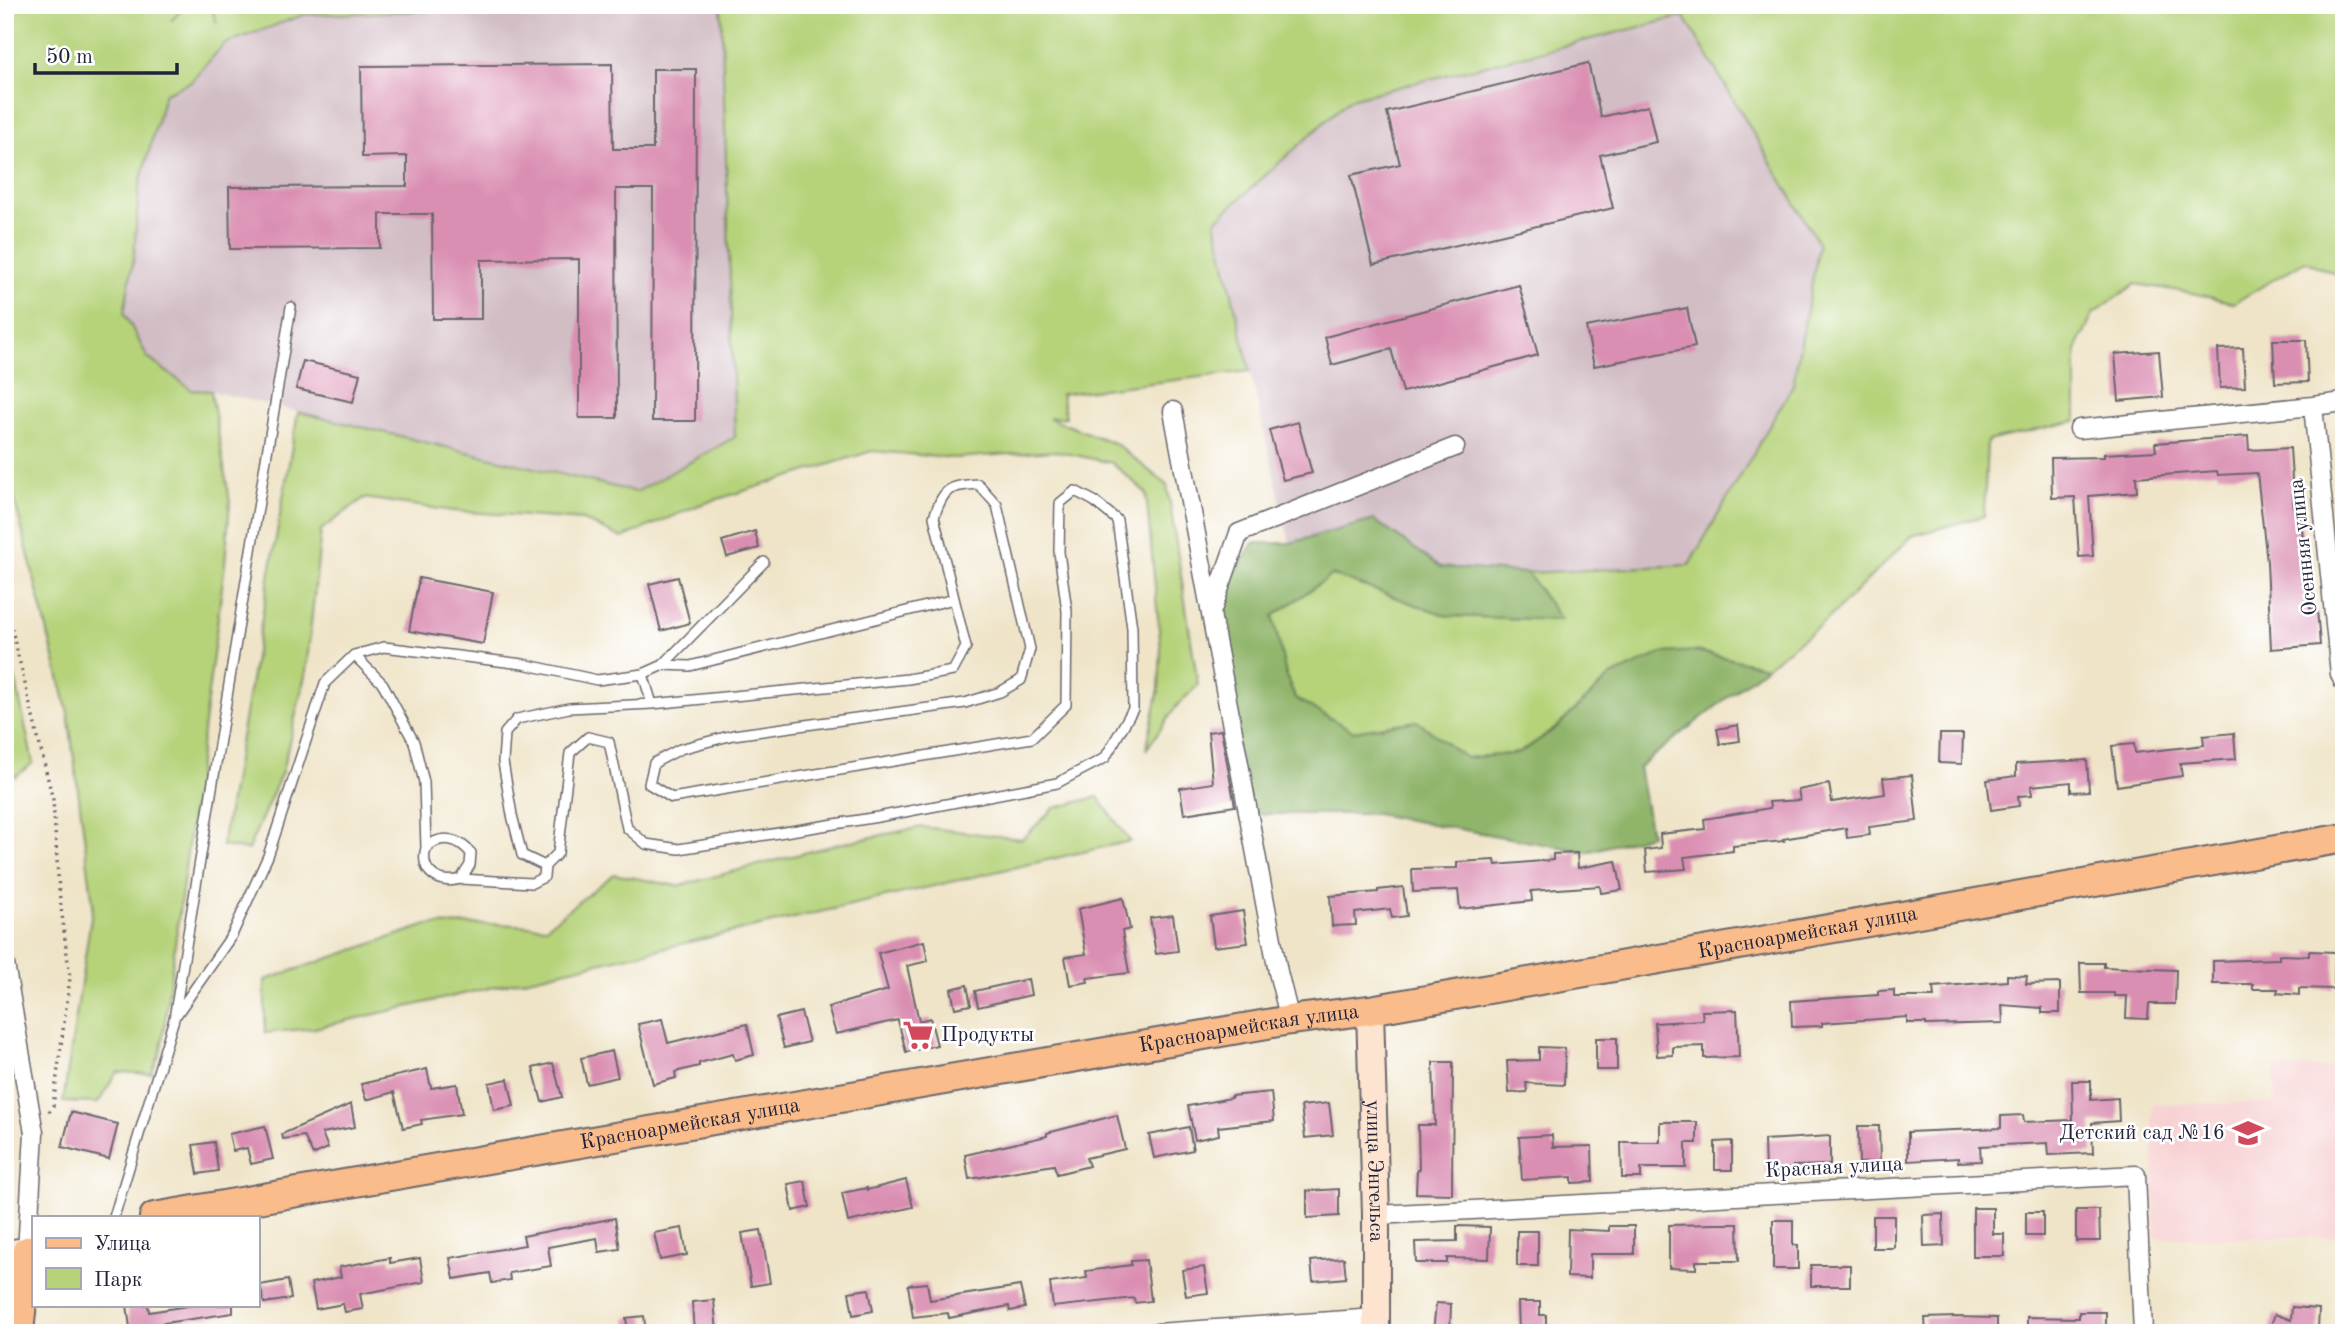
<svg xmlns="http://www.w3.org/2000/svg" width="2349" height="1338" font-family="'Old Standard TT',serif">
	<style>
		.built { fill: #f7cfd0 }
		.industrial { fill: #d2bdc5 }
		.green { fill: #b6d37a; stroke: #6c7a5a; stroke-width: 2 }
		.forest { fill: #90b56a; stroke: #596c52; stroke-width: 2 }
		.building { fill: #da8fb2 }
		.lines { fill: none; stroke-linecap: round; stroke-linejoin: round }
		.lane-casing { stroke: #6a666c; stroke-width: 12 }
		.street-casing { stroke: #6a666c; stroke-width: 21 }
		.secondary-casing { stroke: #6a666c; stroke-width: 30 }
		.primary-casing { stroke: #6a666c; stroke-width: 32 }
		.path { stroke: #6a666c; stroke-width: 3.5; stroke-dasharray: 2 5; stroke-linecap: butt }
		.lane { stroke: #fff; stroke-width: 9 }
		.street { stroke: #fff; stroke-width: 18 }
		.secondary { stroke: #fde4d0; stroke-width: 26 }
		.primary { stroke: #f9bc8a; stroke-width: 28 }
		.labels { text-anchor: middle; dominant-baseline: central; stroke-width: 5; stroke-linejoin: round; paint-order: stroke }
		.street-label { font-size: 21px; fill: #22223b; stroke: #fff }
		.poi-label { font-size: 21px; fill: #22223b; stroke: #fff; text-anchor: start }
	</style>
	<rect width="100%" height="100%" fill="#fff"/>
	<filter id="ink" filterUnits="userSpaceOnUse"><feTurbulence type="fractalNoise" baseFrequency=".0143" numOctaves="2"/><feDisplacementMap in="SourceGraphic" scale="14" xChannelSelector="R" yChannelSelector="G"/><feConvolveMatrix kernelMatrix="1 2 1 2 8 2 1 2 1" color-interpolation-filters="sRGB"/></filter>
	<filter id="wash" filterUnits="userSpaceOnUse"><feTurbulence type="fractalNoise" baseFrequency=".00686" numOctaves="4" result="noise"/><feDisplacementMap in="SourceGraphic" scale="28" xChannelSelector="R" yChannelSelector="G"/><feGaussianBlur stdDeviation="1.57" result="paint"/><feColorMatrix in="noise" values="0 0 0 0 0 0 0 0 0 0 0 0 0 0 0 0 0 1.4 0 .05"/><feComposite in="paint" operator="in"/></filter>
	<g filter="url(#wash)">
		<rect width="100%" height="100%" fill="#efe4c8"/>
		<path class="built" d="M2344,1067V1237L2155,1238L2152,1104L2275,1103V1068Z"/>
		<path class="industrial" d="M616,5H721L735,437L636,492L211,391L192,390L148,358L124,312L134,256L139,187L165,93L191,82L224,44L303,15Z
			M1684,16L1819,244L1793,385L1689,565L1527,573L1441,567L1374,520L1290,543L1215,221L1350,98Z"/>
		<path class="green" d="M5,5H183L171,21L187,5H210L217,24L212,5H616L303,15L224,44L191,82L165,93L139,187L134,256L124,313L148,358L192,390L211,391L230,502L225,564L161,1051L151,1074L117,1072L98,1103L63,1102L93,904L68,713L5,462Z
			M721,5H2344V277L2305,261L2234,303L2193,293L2135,284L2093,314L2076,350V421L1987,441L1984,516L1912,536L1828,619L1766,667L1696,651L1611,676L1556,728L1519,753L1465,758L1417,721L1353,731L1295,698L1286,675L1273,616L1332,575L1448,616L1560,620L1527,573L1689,565L1793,385L1819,244L1684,16L1350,99L1215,221L1250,371L1061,394L1066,417L1049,418L1116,444L1167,485L1198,685L1176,707L1146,750L1159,689L1161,649L1146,493L1112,463L1056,451L954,458L872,451L699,505L622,538L583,520L453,511L364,498L321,530L306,672L282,772L248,850L222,846L298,412L636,492L735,437Z
			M5,630L33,763L15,777L5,756Z
			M1098,797L1130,841L315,1028L265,1033V980L427,925L499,924L546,927L614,874L678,886L838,844L922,827L1022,839L1054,808Z"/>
		<path class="forest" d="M1374,520L1441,567L1527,573L1561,620L1448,616L1332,575L1273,616L1286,675L1295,698L1353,731L1417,721L1466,758L1520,753L1556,728L1611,676L1662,653L1696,651L1766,667L1639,767L1651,835L1587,852L1376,814H1249L1211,614L1253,543H1290Z"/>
		<g id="blocks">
			<path class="building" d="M1588,63L1601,117L1648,106L1656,142L1600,155L1613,208L1373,265L1351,175L1400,164L1387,112Z
				M612,64L613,149H653V69H696L695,421H652L653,189H616L617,418H579V259L481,260V319H433L432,214H380V248L230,249L229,187L407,186V156L362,157L361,66Z
				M1519,285L1538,355L1403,392L1391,349L1332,365L1325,337Z
				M1687,308L1695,347L1594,366L1586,327Z
				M2273,340H2306L2308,382L2275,383Z
				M2243,348L2245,387L2220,388L2218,349Z
				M2159,351L2163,397L2119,401L2115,354Z
				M303,361L360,374L353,402L296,389Z
				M1298,422L1312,473L1283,480L1269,430Z
				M2248,436L2249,450L2290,448L2294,510L2300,509L2310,609H2317L2320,645L2271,649L2267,562L2257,473L2218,475L2217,471L2136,477L2137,492L2089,496L2093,556L2079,557L2075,497L2052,498L2051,458L2104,457V454L2156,451L2155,443Z
				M755,531L759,548L727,557L722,541Z
				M678,577L690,623L661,631L649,584Z
				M419,578L493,592L483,644L409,631Z
				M1738,725L1740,741L1720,744L1717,729Z
				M1221,730L1235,806L1184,814L1180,788L1213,783L1208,732Z
				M2234,733L2236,759L2180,763L2182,776L2117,786L2112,746L2134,744L2135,753L2204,745L2203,736Z
				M1940,734H1963L1962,764L1939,763Z
				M2087,760L2089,791L2071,792V782L2031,786L2032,795L2018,796L2019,806L1991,810L1987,780L2016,776V764Z
				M1912,775L1917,821L1869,827L1870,835L1847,838L1846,828L1783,839L1784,841L1733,846V851L1684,857L1686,869L1647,872L1645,850L1661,848L1660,834L1705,829L1704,819L1770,808L1769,802L1800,800L1798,790L1829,784L1832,802L1885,794L1883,778Z
				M1577,853L1578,868L1616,861L1622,890L1601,893L1600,886L1531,891L1532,901L1460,909L1458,890L1413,892L1412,869L1457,868V862L1495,860L1496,865L1553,860V854Z
				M1403,887L1407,916L1392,918L1390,909L1355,913L1356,925L1332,926L1330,896L1378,892V890Z
				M1123,898L1130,929L1122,931L1129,973L1087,978L1088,982L1070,985L1065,957L1086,954L1078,909Z
				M1243,911L1248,943L1214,947L1210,916Z
				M1173,915L1178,951L1156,954L1150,918Z
				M924,941L928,961L907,966L919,1021L930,1018L937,1045L906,1052L898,1020L836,1034L828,1007L888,990L878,953Z
				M2309,951L2335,952L2334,989L2299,988V995L2277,993L2278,989H2253V984H2213V961L2279,959V955L2309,956Z
				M2080,963H2104V967L2176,970L2175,1004H2149L2148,1019L2126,1018L2127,996H2114V993H2081Z
				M2007,975L2027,976L2026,984L2060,983V1013H2042V1008L2002,1005L2003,1023L1926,1025V1023H1907V1017L1822,1023V1026L1792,1027L1791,1001L1878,995V991L1894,990V997H1934L1933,987L2007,981Z
				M1028,979L1031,995L978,1007L975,991Z
				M967,985L971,1005L955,1008L951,989Z
				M1737,1010L1739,1057L1704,1058V1046L1673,1047V1055L1657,1056L1655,1023L1703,1020L1702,1011Z
				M801,1012L809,1042L784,1048L776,1018Z
				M662,1019L668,1043L747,1024L754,1055L735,1060L733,1054L699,1063V1066L675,1072L676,1078L653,1084L638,1024Z
				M1596,1038H1617V1070H1596Z
				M1539,1047L1565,1048L1564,1085L1526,1083L1527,1092L1509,1093L1507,1061L1539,1060Z
				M612,1051L618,1077L587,1084L581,1058Z
				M1433,1062H1453L1452,1194L1416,1193L1417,1170H1419L1418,1125H1435Z
				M553,1063L562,1097L542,1102L533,1068Z
				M427,1069L431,1088L457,1084L462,1114L421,1120L422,1124L403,1128L394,1092L366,1100L361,1084Z
				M508,1079L514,1106L494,1110L489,1083Z
				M2072,1081H2091V1100L2118,1098L2119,1121L2092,1123L2093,1153L2049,1155L2048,1143L1980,1146L1981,1161L1958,1162V1158L1908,1161V1132L2001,1128V1116L2023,1115L2024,1122L2073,1120Z
				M1271,1092L1274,1121L1218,1127L1219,1135L1195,1140L1188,1106L1231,1098V1096Z
				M1329,1103L1333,1135L1305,1138L1301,1106Z
				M351,1104L355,1127L322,1133L328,1148L313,1155L304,1136L283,1139L282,1134Z
				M71,1112L118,1124L109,1159L62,1147Z
				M1117,1115L1125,1149L1086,1158L1089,1166L1057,1174L1054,1165L969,1179L965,1155L1047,1136V1133Z
				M1660,1122H1697V1143H1686V1168H1641V1178H1622L1621,1142H1660Z
				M265,1126L273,1159L251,1164L247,1148L233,1151L229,1134Z
				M1858,1126H1879L1880,1162L1859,1163Z
				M1189,1127L1193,1150L1154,1158L1149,1135Z
				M1552,1135L1553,1147L1592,1146L1593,1182L1572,1183V1177L1522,1180L1519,1137Z
				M1830,1136V1165L1793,1166V1172H1765L1764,1140Z
				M1732,1141V1170H1715V1142Z
				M214,1142L218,1171L198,1174L193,1145Z
				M906,1180L913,1207L848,1222L842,1193L867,1188V1190Z
				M805,1181L810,1207L793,1211L788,1184Z
				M1339,1189V1216L1307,1218V1191Z
				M1973,1208H1993V1234H2004V1256H1973Z
				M2076,1210H2099L2100,1241H2076Z
				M2026,1212H2043V1236H2026Z
				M1943,1214L1944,1246L1924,1247L1923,1215Z
				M1873,1216H1894V1248H1873Z
				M615,1218L620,1249L599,1252L597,1238L548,1247L551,1266L509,1273L510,1280L492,1283L490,1273L454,1279L450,1258L525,1245L523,1236Z
				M1773,1220H1793V1245H1798V1269H1773Z
				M1715,1224H1738L1739,1261H1696V1269L1669,1268V1225Z
				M1457,1226L1490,1227L1489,1259L1447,1258V1263H1416L1415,1242L1457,1241Z
				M1609,1226H1634V1254H1590V1278L1567,1277L1568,1229L1609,1231Z
				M682,1228L687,1255L660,1260L654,1233Z
				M761,1230L770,1283L751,1286L742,1233Z
				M1517,1231H1538V1266H1517Z
				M390,1258V1263L420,1258L424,1282L360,1294L363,1309L345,1312L343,1304L316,1309L311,1283L341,1277L339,1267Z
				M1344,1258L1346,1278L1313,1281L1311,1261Z
				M1146,1260L1151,1301L1135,1303L1134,1298L1053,1307L1050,1283L1087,1278L1086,1271L1131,1265V1261Z
				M1811,1265H1850V1286H1811Z
				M1204,1267L1208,1293L1186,1296L1182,1270Z
				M288,1280L291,1299L264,1303L260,1285Z
				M927,1283L930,1300L1020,1286L1025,1308L1010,1311L1009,1306L949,1318L948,1313L913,1317L908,1285Z
				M869,1289L873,1311L853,1315L849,1292Z
				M714,1300L717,1333H694L692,1302Z
				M1518,1302H1540V1315H1546V1333H1519Z
				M1436,1303L1451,1304L1450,1333H1433Z
				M127,1305H148L149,1312L194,1305H233V1313L130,1328Z
				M2292,1307L2319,1309L2318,1329L2321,1330L2320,1333H2268L2275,1314L2291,1320Z
				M2079,1312H2106V1333H2027V1317L2079,1318Z
				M644,1316L646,1333H628L626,1318Z
				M1956,1317L1997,1318V1333H1926L1925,1318Z"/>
		</g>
	</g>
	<g filter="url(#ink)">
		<use href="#blocks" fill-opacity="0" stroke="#6a666c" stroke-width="2"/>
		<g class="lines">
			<g class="lane-casing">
				<path id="lane" d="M354,655L383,684L414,742L424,782L426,848C419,872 439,885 461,879L532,883L544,877L545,866
					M663,665L690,666L954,599
					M643,674L652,704L569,708L517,719L505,733L503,762L512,815L522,855L545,866L558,853L570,753L588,737L609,742L627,828L646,844L679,849L878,817L1057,783L1105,758L1133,709L1132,628L1117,520L1094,501L1075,491L1060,503L1059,552L1067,611L1066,705L1032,738L672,798L649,784L654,763L680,749L733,735L965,703L1000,692L1021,680L1030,649L997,505L978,484C948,486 944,488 934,517L966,647L953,671L908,679L652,704
					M426,848C441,834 458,838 471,853L470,865L461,879
					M177,1014L232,935L268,856L325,683L354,655L384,647L523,664L597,680L643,674L663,665L764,562
					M114,1217L174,1019L291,307"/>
			</g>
			<g class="street-casing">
				<path id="street" d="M2313,406L2344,402
					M1173,411L1278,972L1290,1020
					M2079,429L2313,406L2340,674L2344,683
					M1212,610L1239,533L1455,447
					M5,964L34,1133L27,1251
					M1376,1215L2136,1175L2143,1333
					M1157,1333L1376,1318"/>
			</g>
			<g class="secondary-casing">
				<g id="secondary">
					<path id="s1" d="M1370,1010L1376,1215V1333"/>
					<path d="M5,1254L27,1251"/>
				</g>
			</g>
			<g class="primary-casing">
				<g id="primary">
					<path id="s2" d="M154,1217L1290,1020L1370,1010L2344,838"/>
					<path d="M19,1333L27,1251L33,1249"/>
				</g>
			</g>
			<path class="path" d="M5,601L53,800L59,891L70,978L53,1106L49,1112"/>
			<use href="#lane" class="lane"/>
			<use href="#street" class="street"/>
			<use href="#secondary" class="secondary"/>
			<use href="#primary" class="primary"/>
		</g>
	</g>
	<defs>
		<g id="supermarket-bare" transform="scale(2.415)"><path d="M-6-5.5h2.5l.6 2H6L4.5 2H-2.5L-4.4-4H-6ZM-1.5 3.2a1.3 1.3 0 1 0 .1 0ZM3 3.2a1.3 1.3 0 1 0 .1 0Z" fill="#d1495b" stroke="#fff" stroke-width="2.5" paint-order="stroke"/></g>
		<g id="school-bare" transform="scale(2.415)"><path d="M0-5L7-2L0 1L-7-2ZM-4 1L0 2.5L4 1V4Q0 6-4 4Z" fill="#d1495b" stroke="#fff" stroke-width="2.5" paint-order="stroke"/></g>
	</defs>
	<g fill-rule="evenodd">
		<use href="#supermarket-bare" x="918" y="1035"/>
		<use href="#school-bare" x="2248" y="1133"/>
	</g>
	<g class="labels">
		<g class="street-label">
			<text transform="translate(2304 547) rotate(-96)">Осенняя улица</text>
			<text stroke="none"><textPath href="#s2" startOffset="1678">Красноармейская улица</textPath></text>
			<text stroke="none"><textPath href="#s2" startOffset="1111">Красноармейская улица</textPath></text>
			<text stroke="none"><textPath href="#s2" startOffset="544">Красноармейская улица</textPath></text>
			<text transform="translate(1834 1168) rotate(-3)">Красная улица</text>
			<text stroke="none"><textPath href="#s1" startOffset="161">улица Энгельса</textPath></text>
		</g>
		<g class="poi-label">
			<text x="941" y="1035">Продукты</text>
			<text x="2225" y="1133" text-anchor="end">Детский сад №16</text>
		</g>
	</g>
	<rect width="2349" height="1338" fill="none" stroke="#fff" stroke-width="28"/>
	<rect x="32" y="1216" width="228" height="91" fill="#ffffff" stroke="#a7a7b1" stroke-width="2"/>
	<rect x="46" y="1238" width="35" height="10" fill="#f9bc8a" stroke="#a7a7b1" stroke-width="2"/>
	<text x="94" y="1250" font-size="21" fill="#22223b">Улица</text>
	<rect x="46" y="1268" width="35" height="21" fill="#b6d37a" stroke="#a7a7b1" stroke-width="2"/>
	<text x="94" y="1286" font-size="21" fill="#22223b">Парк</text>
	<path d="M35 63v10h142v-10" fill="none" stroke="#22223b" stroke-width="3.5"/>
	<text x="46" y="63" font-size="21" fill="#22223b" stroke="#ffffff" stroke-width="5" paint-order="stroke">50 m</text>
</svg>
